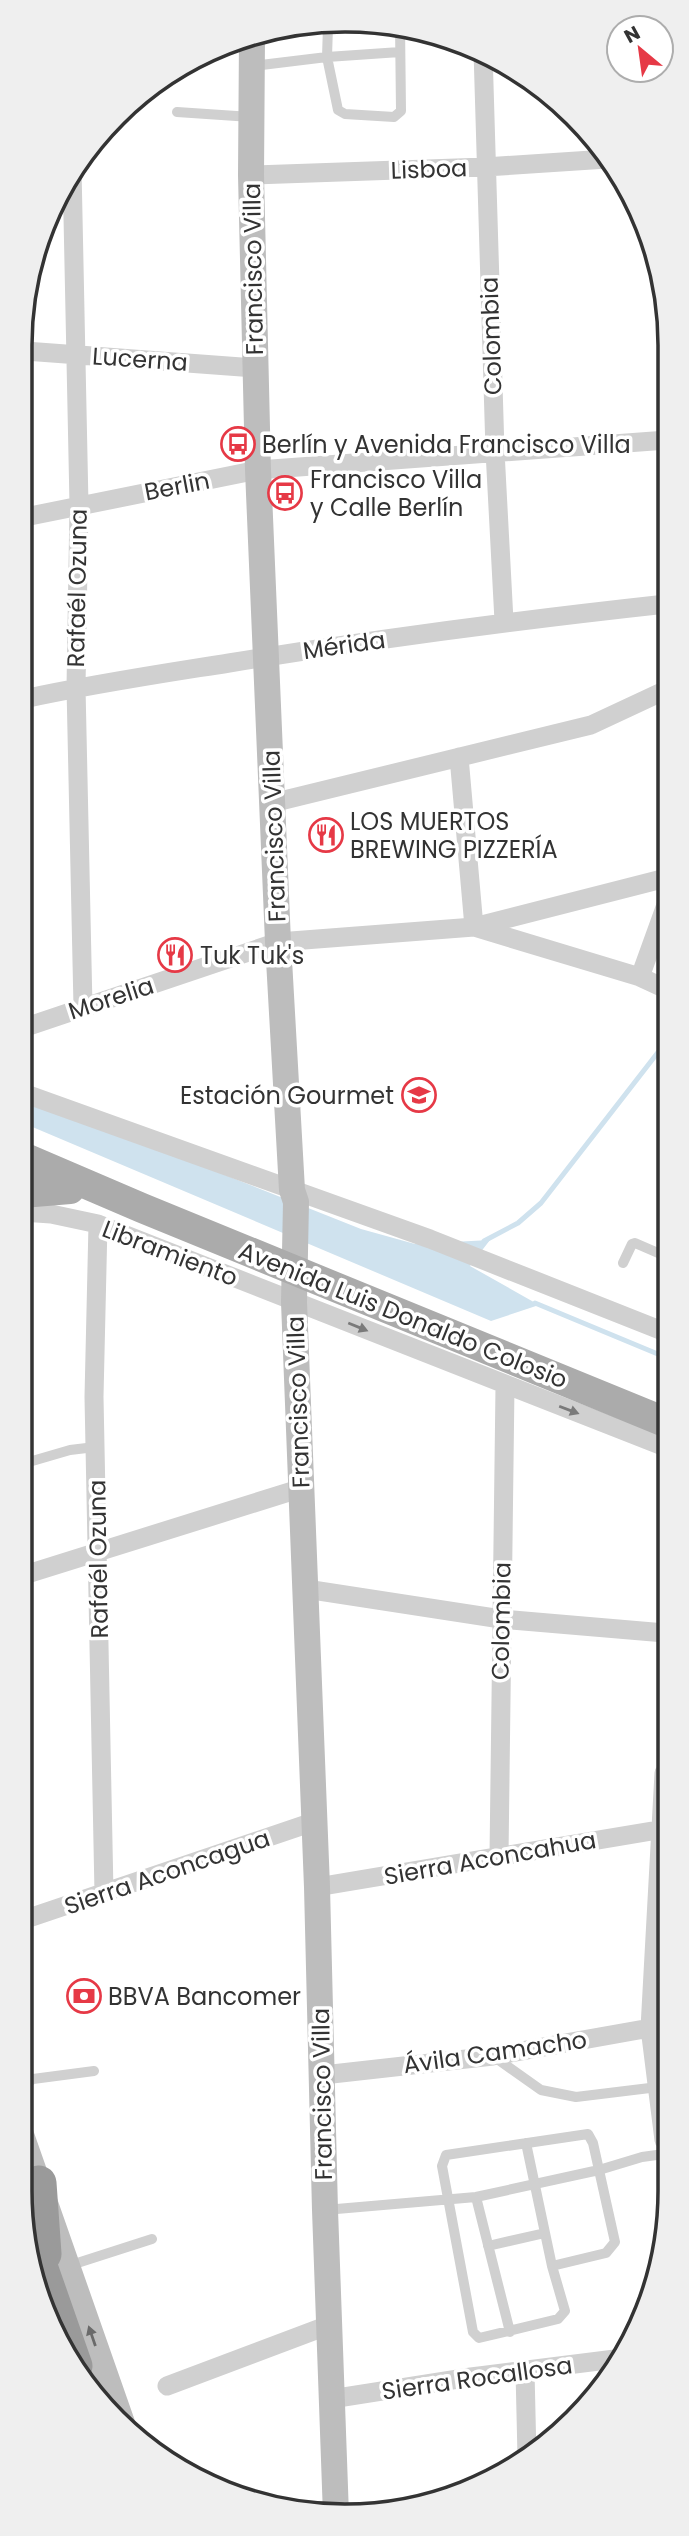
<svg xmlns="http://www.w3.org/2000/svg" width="689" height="2536" font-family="Poppins,sans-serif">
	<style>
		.water { fill: #cfe2ee }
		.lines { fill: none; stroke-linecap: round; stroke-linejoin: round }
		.stream { stroke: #cfe2ee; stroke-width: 5 }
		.lane { stroke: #d0d0d0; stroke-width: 10 }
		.street { stroke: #d0d0d0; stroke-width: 19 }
		.secondary { stroke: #bdbdbd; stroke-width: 26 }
		.primary { stroke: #ababab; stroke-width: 30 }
		.highway { stroke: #9a9a9a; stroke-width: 35 }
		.oneway { fill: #7a7a7a }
		.oneway2 { fill: #6a6a6a }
		.labels { text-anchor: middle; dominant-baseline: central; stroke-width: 7; stroke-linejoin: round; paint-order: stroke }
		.street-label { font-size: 24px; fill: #333; stroke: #fff }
		.poi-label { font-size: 24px; fill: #333; stroke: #fff; text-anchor: start }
		.rim { fill: none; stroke: #333; stroke-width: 3.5 }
	</style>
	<rect width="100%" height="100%" fill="#fff"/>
	<path class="water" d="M23,1095L361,1229L415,1244L490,1240L470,1266L539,1305L491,1321L23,1123Z"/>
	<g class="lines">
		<path class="stream" d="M484,1241L518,1223L541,1203L666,1042
			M535,1303L665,1357"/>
		<path class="lane" d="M400,25L401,111L394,117L345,114L338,110L327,57L400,52
			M253,66L327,57L328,26
			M177,112L251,117
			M623,1263L632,1244L635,1243L665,1256
			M22,1464L70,1450L95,1447
			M493,2056L541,2090L576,2097L658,2087
			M20,2088L33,2079L94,2071
			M526,2143L552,2266L565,2311L558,2319L479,2338L473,2332L442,2166L446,2155L588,2134L593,2143L615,2242L606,2253L552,2266
			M325,2210L476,2197
			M488,2246L545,2233
			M68,2266L152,2239
			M510,2332L476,2197L599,2170L642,2157L664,2154"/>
		<path class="street" d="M483,51L495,451L504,621
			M72,168L79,505L76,687L83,1007
			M251,175L485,167L607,159
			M25,351L255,368
			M25,517L258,470L667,440
			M24,699C92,684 160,674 229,663C374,639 520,620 666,604
			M459,757L474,927L666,878
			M272,803L591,725L666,690
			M640,977L666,905
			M23,1028L278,942L474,927L640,977L666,989
			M23,1093L430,1239L665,1332
			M22,1212L51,1214L98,1224L665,1447
			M98,1224L94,1397L104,1893
			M21,1576L302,1488
			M306,1589L501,1619L665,1633
			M499,1856L505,1386
			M317,1887L664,1829
			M20,1921L313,1822
			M323,2075L493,2056L650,2028L660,2022
			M664,2140L650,2028L664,1773
			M525,2371L527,2457
			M167,2386L329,2325
			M331,2399L471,2377L623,2358"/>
		<path class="secondary" d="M252,38L251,175L258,470L278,942L292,1190L296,1202L294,1302L317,1887L325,2210L336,2515
			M19,2129L122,2423"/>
		<path class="primary" d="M23,1157L142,1208L665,1422
			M22,1193L70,1189"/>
		<path class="highway" d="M39,2183L44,2254
			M26,2226L75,2366"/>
	</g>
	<defs><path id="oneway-solid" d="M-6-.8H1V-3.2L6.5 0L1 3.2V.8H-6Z" transform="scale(1.75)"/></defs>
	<g class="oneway">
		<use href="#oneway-solid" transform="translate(358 1327) rotate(22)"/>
		<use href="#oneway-solid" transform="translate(569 1410) rotate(21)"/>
	</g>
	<use class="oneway2" href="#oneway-solid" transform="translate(92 2336) rotate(-109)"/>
	<defs>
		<g id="bus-ring" transform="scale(1.75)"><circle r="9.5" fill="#fff" stroke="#e63946" stroke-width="1.5"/><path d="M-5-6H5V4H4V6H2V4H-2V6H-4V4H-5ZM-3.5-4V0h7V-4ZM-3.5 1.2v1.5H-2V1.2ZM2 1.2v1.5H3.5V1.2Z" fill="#e63946"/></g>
		<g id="restaurant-ring" transform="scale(1.75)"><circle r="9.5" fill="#fff" stroke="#e63946" stroke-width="1.5"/><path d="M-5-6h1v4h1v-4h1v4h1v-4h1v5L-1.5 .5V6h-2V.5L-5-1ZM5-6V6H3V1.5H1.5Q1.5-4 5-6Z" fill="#e63946"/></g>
		<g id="university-ring" transform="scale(1.75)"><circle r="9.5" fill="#fff" stroke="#e63946" stroke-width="1.5"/><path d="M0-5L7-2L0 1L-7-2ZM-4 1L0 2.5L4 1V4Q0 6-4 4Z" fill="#e63946"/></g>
		<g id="bank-ring" transform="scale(1.75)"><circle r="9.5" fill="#fff" stroke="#e63946" stroke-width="1.5"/><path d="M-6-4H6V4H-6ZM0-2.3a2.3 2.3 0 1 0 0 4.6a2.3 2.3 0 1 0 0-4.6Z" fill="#e63946"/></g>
	</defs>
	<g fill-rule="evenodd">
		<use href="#bus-ring" x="238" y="444"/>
		<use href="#bus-ring" x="285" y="493"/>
		<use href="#restaurant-ring" x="326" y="835"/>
		<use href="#restaurant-ring" x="175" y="955"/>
		<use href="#university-ring" x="419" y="1095"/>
		<use href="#bank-ring" x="84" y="1996"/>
	</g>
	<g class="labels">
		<g class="street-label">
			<text transform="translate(429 169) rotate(-2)">Lisboa</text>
			<text transform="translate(253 269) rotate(-91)">Francisco Villa</text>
			<text transform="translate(491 336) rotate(-92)">Colombia</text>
			<text transform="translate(140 359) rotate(4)">Lucerna</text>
			<text transform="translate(177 486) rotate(-11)">Berlin</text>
			<text transform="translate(77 588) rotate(-89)">Rafaél Ozuna</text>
			<text transform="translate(344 645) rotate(-8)">Mérida</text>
			<text transform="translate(274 836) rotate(-92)">Francisco Villa</text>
			<text transform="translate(111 998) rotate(-18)">Morelia</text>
			<text transform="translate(170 1253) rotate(21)">Libramiento</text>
			<text transform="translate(403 1315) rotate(22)">Avenida Luis Donaldo Colosio</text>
			<text transform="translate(298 1402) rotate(-92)">Francisco Villa</text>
			<text transform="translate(98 1559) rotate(-91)">Rafaél Ozuna</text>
			<text transform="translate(501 1621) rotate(-89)">Colombia</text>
			<text transform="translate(490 1858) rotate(-10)">Sierra Aconcahua</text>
			<text transform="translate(167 1872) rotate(-19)">Sierra Aconcagua</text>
			<text transform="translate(495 2052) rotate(-8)">Ávila Camacho</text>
			<text transform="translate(322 2094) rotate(-91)">Francisco Villa</text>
			<text transform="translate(477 2378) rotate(-8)">Sierra Rocallosa</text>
		</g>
		<g class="poi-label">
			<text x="262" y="444">Berlín y Avenida Francisco Villa</text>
			<text x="310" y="479">Francisco Villa<tspan x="310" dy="28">y Calle Berlín</tspan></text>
			<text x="350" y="821">LOS MUERTOS<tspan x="350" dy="28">BREWING PIZZERÍA</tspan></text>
			<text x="200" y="955">Tuk Tuk's</text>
			<text x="394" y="1095" text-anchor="end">Estación Gourmet</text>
			<text x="108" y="1996">BBVA Bancomer</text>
		</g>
	</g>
	<path d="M0 0H689V2536H0ZM345 32H345A313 313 0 0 1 658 345V2191A313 313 0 0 1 345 2504H345A313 313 0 0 1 32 2191V345A313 313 0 0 1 345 32Z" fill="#efefef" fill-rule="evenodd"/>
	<path class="rim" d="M345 32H345A313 313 0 0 1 658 345V2191A313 313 0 0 1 345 2504H345A313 313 0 0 1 32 2191V345A313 313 0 0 1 345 32Z"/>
	<g transform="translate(640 49) rotate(331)"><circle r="33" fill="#ffffff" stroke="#adadad" stroke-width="2"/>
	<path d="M0-5L12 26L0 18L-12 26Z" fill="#e63946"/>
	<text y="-10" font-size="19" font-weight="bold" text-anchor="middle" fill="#333333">N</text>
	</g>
</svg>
